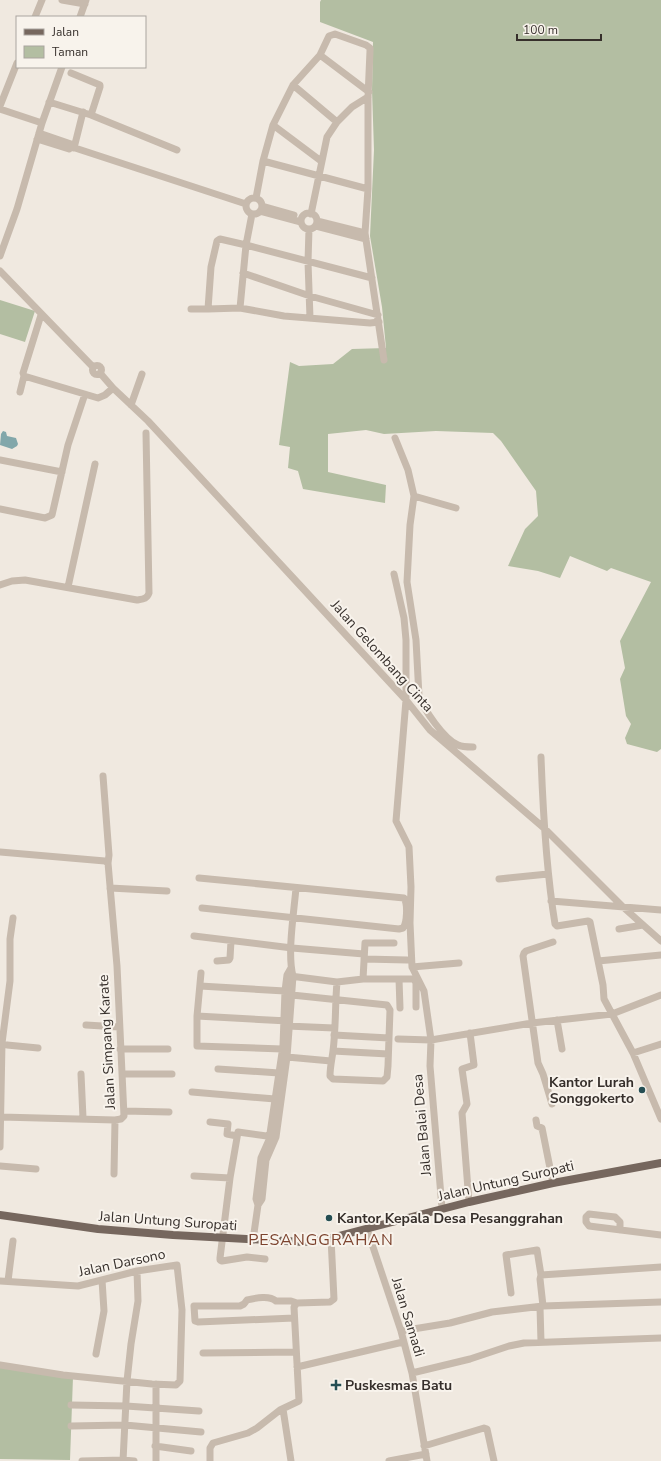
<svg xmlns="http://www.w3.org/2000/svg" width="661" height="1461" font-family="'Nunito Sans',sans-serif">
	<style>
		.green { fill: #b3bea2 }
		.water { fill: #82a7aa }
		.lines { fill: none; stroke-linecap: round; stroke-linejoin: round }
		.minor { stroke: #c7baad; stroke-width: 7 }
		.major { stroke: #76675e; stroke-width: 8 }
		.poi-dot { fill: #254e53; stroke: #f8f3ec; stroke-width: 1.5 }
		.labels { text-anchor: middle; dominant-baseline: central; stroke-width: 4; stroke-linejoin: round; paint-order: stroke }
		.street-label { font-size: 14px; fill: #362f2b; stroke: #f8f3ec }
		.poi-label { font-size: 14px; font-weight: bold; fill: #362f2b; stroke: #f8f3ec; text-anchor: start }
		.quarter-label { font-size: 16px; letter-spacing: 1px; fill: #7c432e; stroke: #f8f3ec }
	</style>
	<rect width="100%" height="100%" fill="#f0e9e0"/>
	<path class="green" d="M321,0H661V749L657,752L627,744L625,738L631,724L626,716L620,679L625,668L620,641L651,582L611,568L607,571L570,556L560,578L538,571L508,566L525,529L538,516L536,491L501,441L493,433L436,431L384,434L366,430L328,434V472L386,485L385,503L303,489L298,471L288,468L290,447L279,445L290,362L299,366L333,364L352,349L386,348L382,307L370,236L374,150L372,90L373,42L320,22V2Z
		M0,300L35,311L25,342L0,334Z
		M0,1366L73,1377L70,1460L0,1459Z"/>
	<path class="water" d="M3,431L6,432L7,436L16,438L18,444L17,446L12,449L0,445L1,434Z"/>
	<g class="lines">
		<path class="minor" d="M62,0L85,4
			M35,17L42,0
			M80,17L86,0
			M320,55L369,92
			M71,73L100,85V87L91,115
			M293,85L337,122
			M49,102L91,115L177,150
			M0,106L17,63
			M0,109L42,123
			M273,125L321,161
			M39,133L71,144L72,147
			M37,139L69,149L72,147L246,204
			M74,148L83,112
			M263,161L368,189
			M256,198L263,161L273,125L293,85L320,55L329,36L335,34L366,45L370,48V51L368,97V189L365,233L384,360
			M246 206a8 8 0 1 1 16 0a8 8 0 1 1-16 0Z
			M262,206L294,215
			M260,211L301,222
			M301 221a8 8 0 1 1 16 0a8 8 0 1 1-16 0Z
			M311,214L327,137L337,122L352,107L368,97
			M317,221L365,233
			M316,226L366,239
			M309,229L308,262L310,318
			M0,256L17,209L42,123L62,67
			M0,271L93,367
			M243,273L310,296L378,315
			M372,278L246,245L220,239L217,241L211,267L208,309L240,308L284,316L370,323L379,322
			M240,308L246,245L252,214
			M191,309H208
			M41,315L23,373L24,376L98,398L105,395L113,388
			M92.5 370a4.5 4.5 0 1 1 9 0a4.5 4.5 0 1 1-9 0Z
			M100,373L113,388L148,421L296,581L406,700L430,730L544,828L623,907L661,941
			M20,392L24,376
			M131,405L142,374
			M395,438L408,470L414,496L410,525L407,582L416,640L419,696C424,710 444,739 458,745C462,747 468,747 473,747
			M0,460L62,472
			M414,496L456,508
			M0,509L45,518L52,515L68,445L85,394
			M394,574L404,618L406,640V700L396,821L409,847L411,887L410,923L412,967L424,991L431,1040L398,1039
			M0,585L12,581L25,580L137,600C143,599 147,599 149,593L146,433
			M68,587L95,464
			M541,757C543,813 546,869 555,924L557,926L588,921L590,922L603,985L604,999L633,1053L661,1119
			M103,776L109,855L108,863
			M0,852L105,861L108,863L117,966L124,1116L121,1119L115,1120L1,1117
			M199,878L404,898C408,904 407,923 403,928L399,929L202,908
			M499,879L548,874
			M110,888L167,891
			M551,901L661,910
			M619,929L643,925
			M194,936L292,948L364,954
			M364,959L407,960
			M217,961L229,960L230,958L231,941
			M598,961L661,955
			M412,967L459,963
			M201,973L197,1016V1046L282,1049
			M290,976L337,982L363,979H414L416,983V1007
			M363,979L365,943H394
			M399,979L400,1008
			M200,986L285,991
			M285,995H292L387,1005L390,1010L388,1066L387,1077L383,1081L333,1079L330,1076C330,1067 332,1059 333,1051C336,1028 335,1004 337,982
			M197,1016L288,1021
			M557,1020L562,1049
			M86,1025L119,1027
			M287,1026L334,1028
			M334,1035L389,1038
			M0,1043L7,1045L38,1048
			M120,1049H168
			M333,1051L388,1054
			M633,1053L661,1044
			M287,1057L331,1061
			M218,1069L279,1073
			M81,1074L83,1118
			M122,1074H172
			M192,1092L275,1099
			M552,1104L543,1074L538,1063L523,956L524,953L526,951L553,942
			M124,1111L169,1112
			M536,1120L537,1126L542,1128L553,1183
			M210,1122L228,1124L227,1134L237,1136
			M0,1147L2,1043L10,981V939L13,918
			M0,1166L36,1169
			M114,1174L115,1120
			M194,1176L230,1178
			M469,1202L462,1113L467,1104L462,1069L474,1065L470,1033
			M258,1205L262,1199L266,1160L276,1137L287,1057L293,976C287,954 294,912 296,888
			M442,1208L430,1066L431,1040L532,1023L612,1014L661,995
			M367,1229L401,1331L412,1373L427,1461
			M620,1230V1222L615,1217L589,1214L586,1217V1222L589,1226L661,1235
			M253,1240L258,1205L256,1199L261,1158L269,1140L283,1046L285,991L287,975L291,968
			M265,1259L247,1257L222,1261L220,1260V1258L230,1178L238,1132L274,1137
			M0,1281L78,1286L137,1271L177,1265L182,1310L180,1381L176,1385L152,1384L63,1375L0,1365
			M8,1281L13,1241
			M511,1293L506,1255L537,1250L541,1275
			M543,1306L540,1279L541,1275L661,1267
			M540,1307L541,1342
			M294,1318L198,1322L195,1321L194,1306H240L244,1304L247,1300C256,1298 269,1295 276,1301H291L297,1303
			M401,1331L450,1323L492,1312L543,1306L661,1302
			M203,1353L296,1352
			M96,1354L104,1311L102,1280
			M297,1367L403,1342
			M412,1373L470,1359L509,1346L524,1343L661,1338
			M71,1405L126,1406L199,1411
			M283,1409L291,1461
			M71,1426L125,1425L201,1432
			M155,1446L191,1451
			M424,1446L484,1428L487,1429L494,1461
			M82,1461L123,1460L134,1461
			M123,1461L127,1381L131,1344L138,1301L137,1271
			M156,1461V1384
			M210,1461V1448L213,1443L248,1433L257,1428L280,1410L299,1401L294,1307L297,1303L330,1302L334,1299L331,1238
			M389,1461L426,1454"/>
		<path class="major" d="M0,1215L98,1229L173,1235L304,1242L331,1238L469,1202L553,1183L661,1163"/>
	</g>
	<g class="poi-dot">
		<circle cx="642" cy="1090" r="4"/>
		<circle cx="329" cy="1218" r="4"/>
		<path d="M334 1379h4v4h4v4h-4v4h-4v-4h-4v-4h4z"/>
	</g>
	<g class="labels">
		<g class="street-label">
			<text transform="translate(382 656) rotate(48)">Jalan Gelombang Cinta</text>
			<text transform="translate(107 1042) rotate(-93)">Jalan Simpang Karate</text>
			<text transform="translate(422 1125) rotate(-95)">Jalan Balai Desa</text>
			<text transform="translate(506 1181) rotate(-13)">Jalan Untung Suropati</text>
			<text transform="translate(168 1221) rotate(4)">Jalan Untung Suropati</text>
			<text transform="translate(122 1263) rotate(-12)">Jalan Darsono</text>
			<text transform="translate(408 1317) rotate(73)">Jalan Samadi</text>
		</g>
		<g class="poi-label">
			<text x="634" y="1082" text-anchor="end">Kantor Lurah<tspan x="634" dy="16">Songgokerto</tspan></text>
			<text x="337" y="1218">Kantor Kepala Desa Pesanggrahan</text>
			<text x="345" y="1385">Puskesmas Batu</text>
		</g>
		<g class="quarter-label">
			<text x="321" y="1240">PESANGGRAHAN</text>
		</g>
	</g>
	<rect x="16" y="16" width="130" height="52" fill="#f8f3ec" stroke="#aaa59f"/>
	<rect x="24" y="29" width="20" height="6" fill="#76675e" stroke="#aaa59f"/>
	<text x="52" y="36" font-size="12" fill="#362f2b">Jalan</text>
	<rect x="24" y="46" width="20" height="12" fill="#b3bea2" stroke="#aaa59f"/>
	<text x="52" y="56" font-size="12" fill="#362f2b">Taman</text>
	<path d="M517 34v6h84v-6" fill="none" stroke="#362f2b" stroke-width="2"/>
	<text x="523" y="34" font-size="12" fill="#362f2b" stroke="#f8f3ec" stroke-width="3" paint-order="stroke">100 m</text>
</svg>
